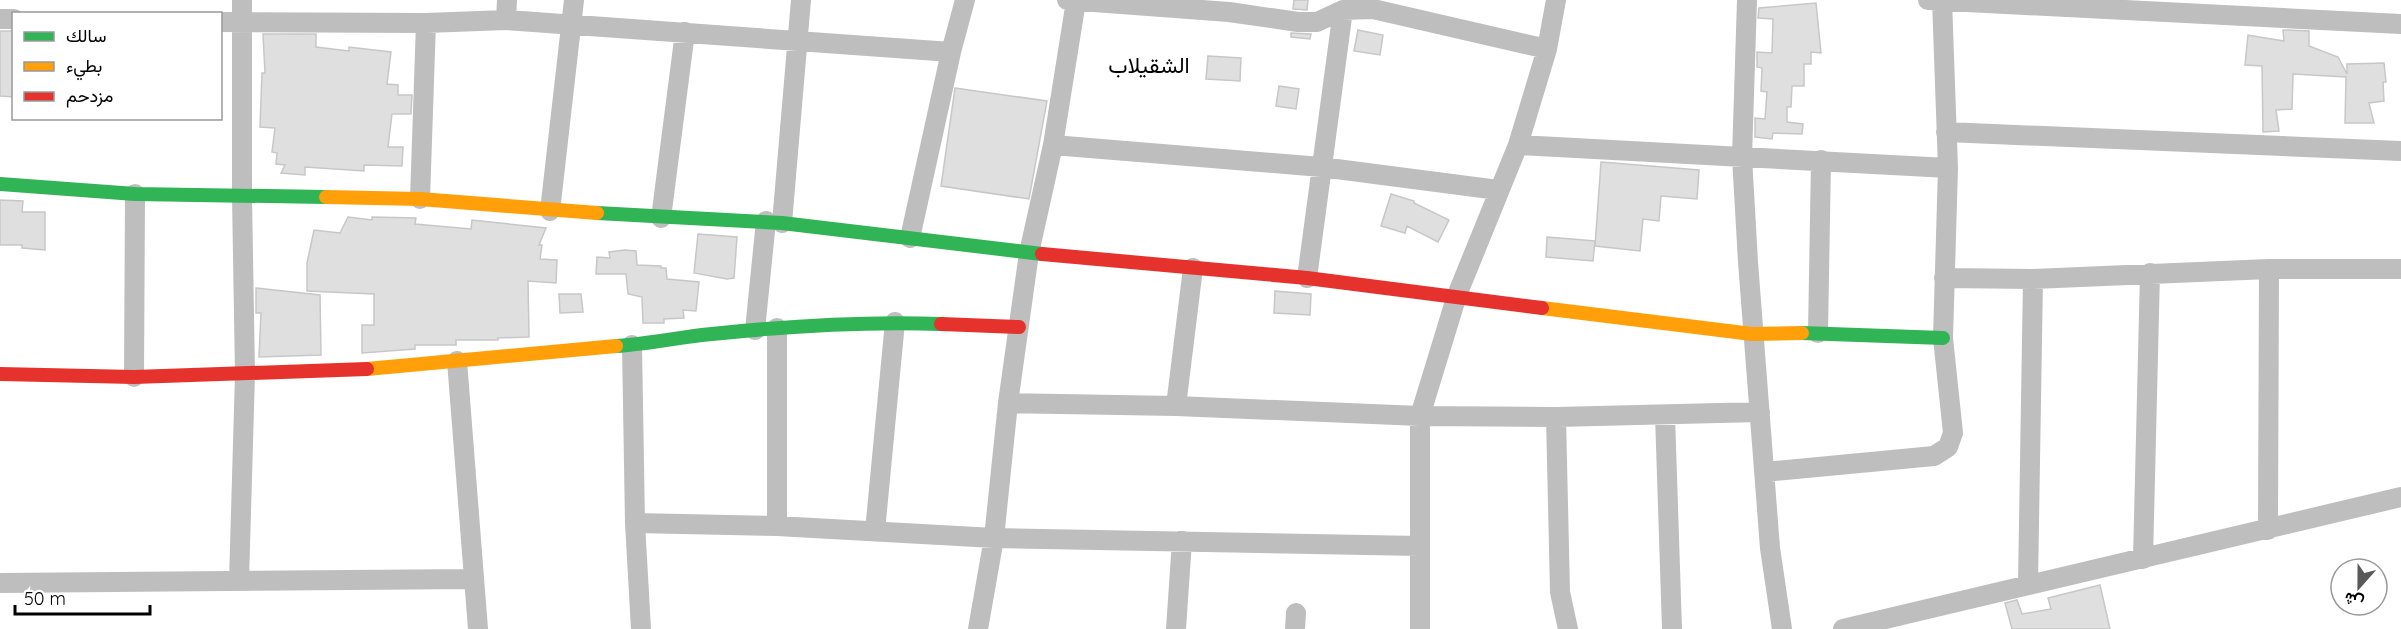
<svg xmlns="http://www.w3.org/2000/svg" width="2401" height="629" font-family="Quicksand,Vazirmatn,sans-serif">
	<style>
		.building { fill: #dfdfdf; stroke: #c7c7c7; stroke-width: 1.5 }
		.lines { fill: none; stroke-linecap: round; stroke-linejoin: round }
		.street { stroke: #bebebe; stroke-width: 20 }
		.fast { stroke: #30b455; stroke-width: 14 }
		.slow { stroke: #ff9f0a; stroke-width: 14 }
		.jam { stroke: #e5322d; stroke-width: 14 }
		.labels { text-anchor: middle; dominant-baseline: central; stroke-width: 4.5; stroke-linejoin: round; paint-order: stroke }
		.quarter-label { font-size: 22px; fill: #000; stroke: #fff }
	</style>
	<rect width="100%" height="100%" fill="#fff"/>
	<path class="building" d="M1294,0H1308L1307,10L1293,9Z
		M1816,3L1821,53L1811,52V64H1804V86H1792L1791,107H1787V122L1803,124L1802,134L1773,133L1772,139L1755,137V118L1765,119L1767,92L1761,91L1762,68L1757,67V52L1772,53L1773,19L1758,18L1759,8Z
		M1358,30L1383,35L1380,55L1354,51Z
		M2283,30L2309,31V46L2338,57L2347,74V64L2384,63L2386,82H2383L2384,101L2369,103L2374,123H2345L2346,77L2293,74L2292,109L2276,110L2279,131L2263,132L2262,66L2245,65L2248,35L2284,41Z
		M0,31H14V97L0,96Z
		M1291,33L1311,34L1310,39L1291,37Z
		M263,34H316V47L349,51V47L391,52L387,84L398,85V95H412L411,114H392L388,147H403L402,166L364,165V171L305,167V175L281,173L285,165L276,164L277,153L272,152L275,128L260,127L262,73H265Z
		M1208,56L1241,58L1240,81L1206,79Z
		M1279,86L1299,89L1296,109L1276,106Z
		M955,88L1047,101L1029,199L941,186Z
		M1601,162L1699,170L1697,199L1661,196L1659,221L1643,219L1640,251L1595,246Z
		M1391,194L1414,201V203L1449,220L1438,242L1407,226L1405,233L1381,226Z
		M0,200L23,201L22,212H45V250L22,248V245H0Z
		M348,217L372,220V217L416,218L415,224L471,229L472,220L546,228L539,245H542L540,259L557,260L556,283L528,281L529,337L498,338V340H456V345H415V349L362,353V325H374V294L307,291V263L314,230L340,233Z
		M698,234L737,237L734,278L727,279L694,273Z
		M1547,237L1595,241L1593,261L1546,257Z
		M625,250L636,251L637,265L661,266V268H666L667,279L699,282L696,311L683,310L684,318L664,319V323H643L642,297L628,294L626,274H596L597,257L610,258L609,252Z
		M256,288L320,295L321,355L259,357L261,313H256Z
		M1275,291L1311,294L1310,315L1274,313Z
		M559,294H581L583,312L560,313Z
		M2100,585L2110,629H2012L2005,603L2017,600L2022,614L2051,609L2048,598Z"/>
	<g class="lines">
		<path class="street" d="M1067,0L1229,12L1298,22H1317L1343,10L1373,9L1547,49
			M1747,0L1742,157L1748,262L1770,548L1782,629
			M1928,0L2401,24
			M0,19H14
			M506,20L507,0
			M220,22L426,23L506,20L951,52
			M1946,132L2401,151
			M1053,145L1321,167L1498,190
			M1518,145L1948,168
			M420,199L426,23
			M550,211L574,0
			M661,218L685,32
			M782,223L801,0
			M910,238L951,52L965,0
			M1307,278L1343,10
			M1944,278L2033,279L2269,269H2401
			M777,328V526
			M755,330L766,221
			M1818,333L1821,160
			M632,345L635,523L641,629
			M457,361L478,629
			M134,377L135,194
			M1008,403L1176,406L1420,416L1556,417L1760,412
			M1176,406L1193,268
			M1665,415L1672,629
			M1556,417L1560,592L1568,629
			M1765,472L1934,456L1948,447L1953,433L1943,338L1948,168L1942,0
			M635,523L777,526L994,538L1420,546
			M2268,530L2269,269
			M875,531L895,322
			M2143,559L2150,273
			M239,581L245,374L242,196V0
			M0,583L474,579
			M2028,584L2033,279
			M978,629L994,538L1008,403L1029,253L1053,145L1076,1
			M1176,629L1182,541
			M1295,629L1296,613
			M1420,629V416L1457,295L1518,145L1547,49L1556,0
			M1843,629L2401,497"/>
		<path class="fast" d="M0,184L135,194L326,197
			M597,213L782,223L1042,254
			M1802,333L1943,338
			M616,346C648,344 680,337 712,334C788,326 865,321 941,324"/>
		<path class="slow" d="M326,197L420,199L597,213
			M1542,308L1752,334L1802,333
			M367,369L616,346"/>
		<path class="jam" d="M1042,254L1307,278L1542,308
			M941,324L1019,327
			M0,374L134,377L367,369"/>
	</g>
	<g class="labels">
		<g class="quarter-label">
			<text x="1149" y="65">الشقيلاب</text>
		</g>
	</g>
	<rect x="12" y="12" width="210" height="108" fill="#ffffff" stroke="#999999" stroke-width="1.5"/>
	<rect x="24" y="32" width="30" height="9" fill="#30b455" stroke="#999999" stroke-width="1.5"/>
	<text x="66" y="42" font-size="18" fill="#000000">سالك</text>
	<rect x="24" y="62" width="30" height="9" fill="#ff9f0a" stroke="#999999" stroke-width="1.5"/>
	<text x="66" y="72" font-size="18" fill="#000000">بطيء</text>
	<rect x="24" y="92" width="30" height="9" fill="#e5322d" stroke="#999999" stroke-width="1.5"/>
	<text x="66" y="102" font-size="18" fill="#000000">مزدحم</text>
	<g transform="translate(2359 587) rotate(201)"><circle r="28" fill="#ffffff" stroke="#999999" stroke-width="1.5"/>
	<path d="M0-4.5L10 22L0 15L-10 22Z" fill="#595959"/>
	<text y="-9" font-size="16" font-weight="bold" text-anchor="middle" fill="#000000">ش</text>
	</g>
	<path d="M15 605v9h135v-9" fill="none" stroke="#000000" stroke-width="3"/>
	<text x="24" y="605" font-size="18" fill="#000000" stroke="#ffffff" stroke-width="4.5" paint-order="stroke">50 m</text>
</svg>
